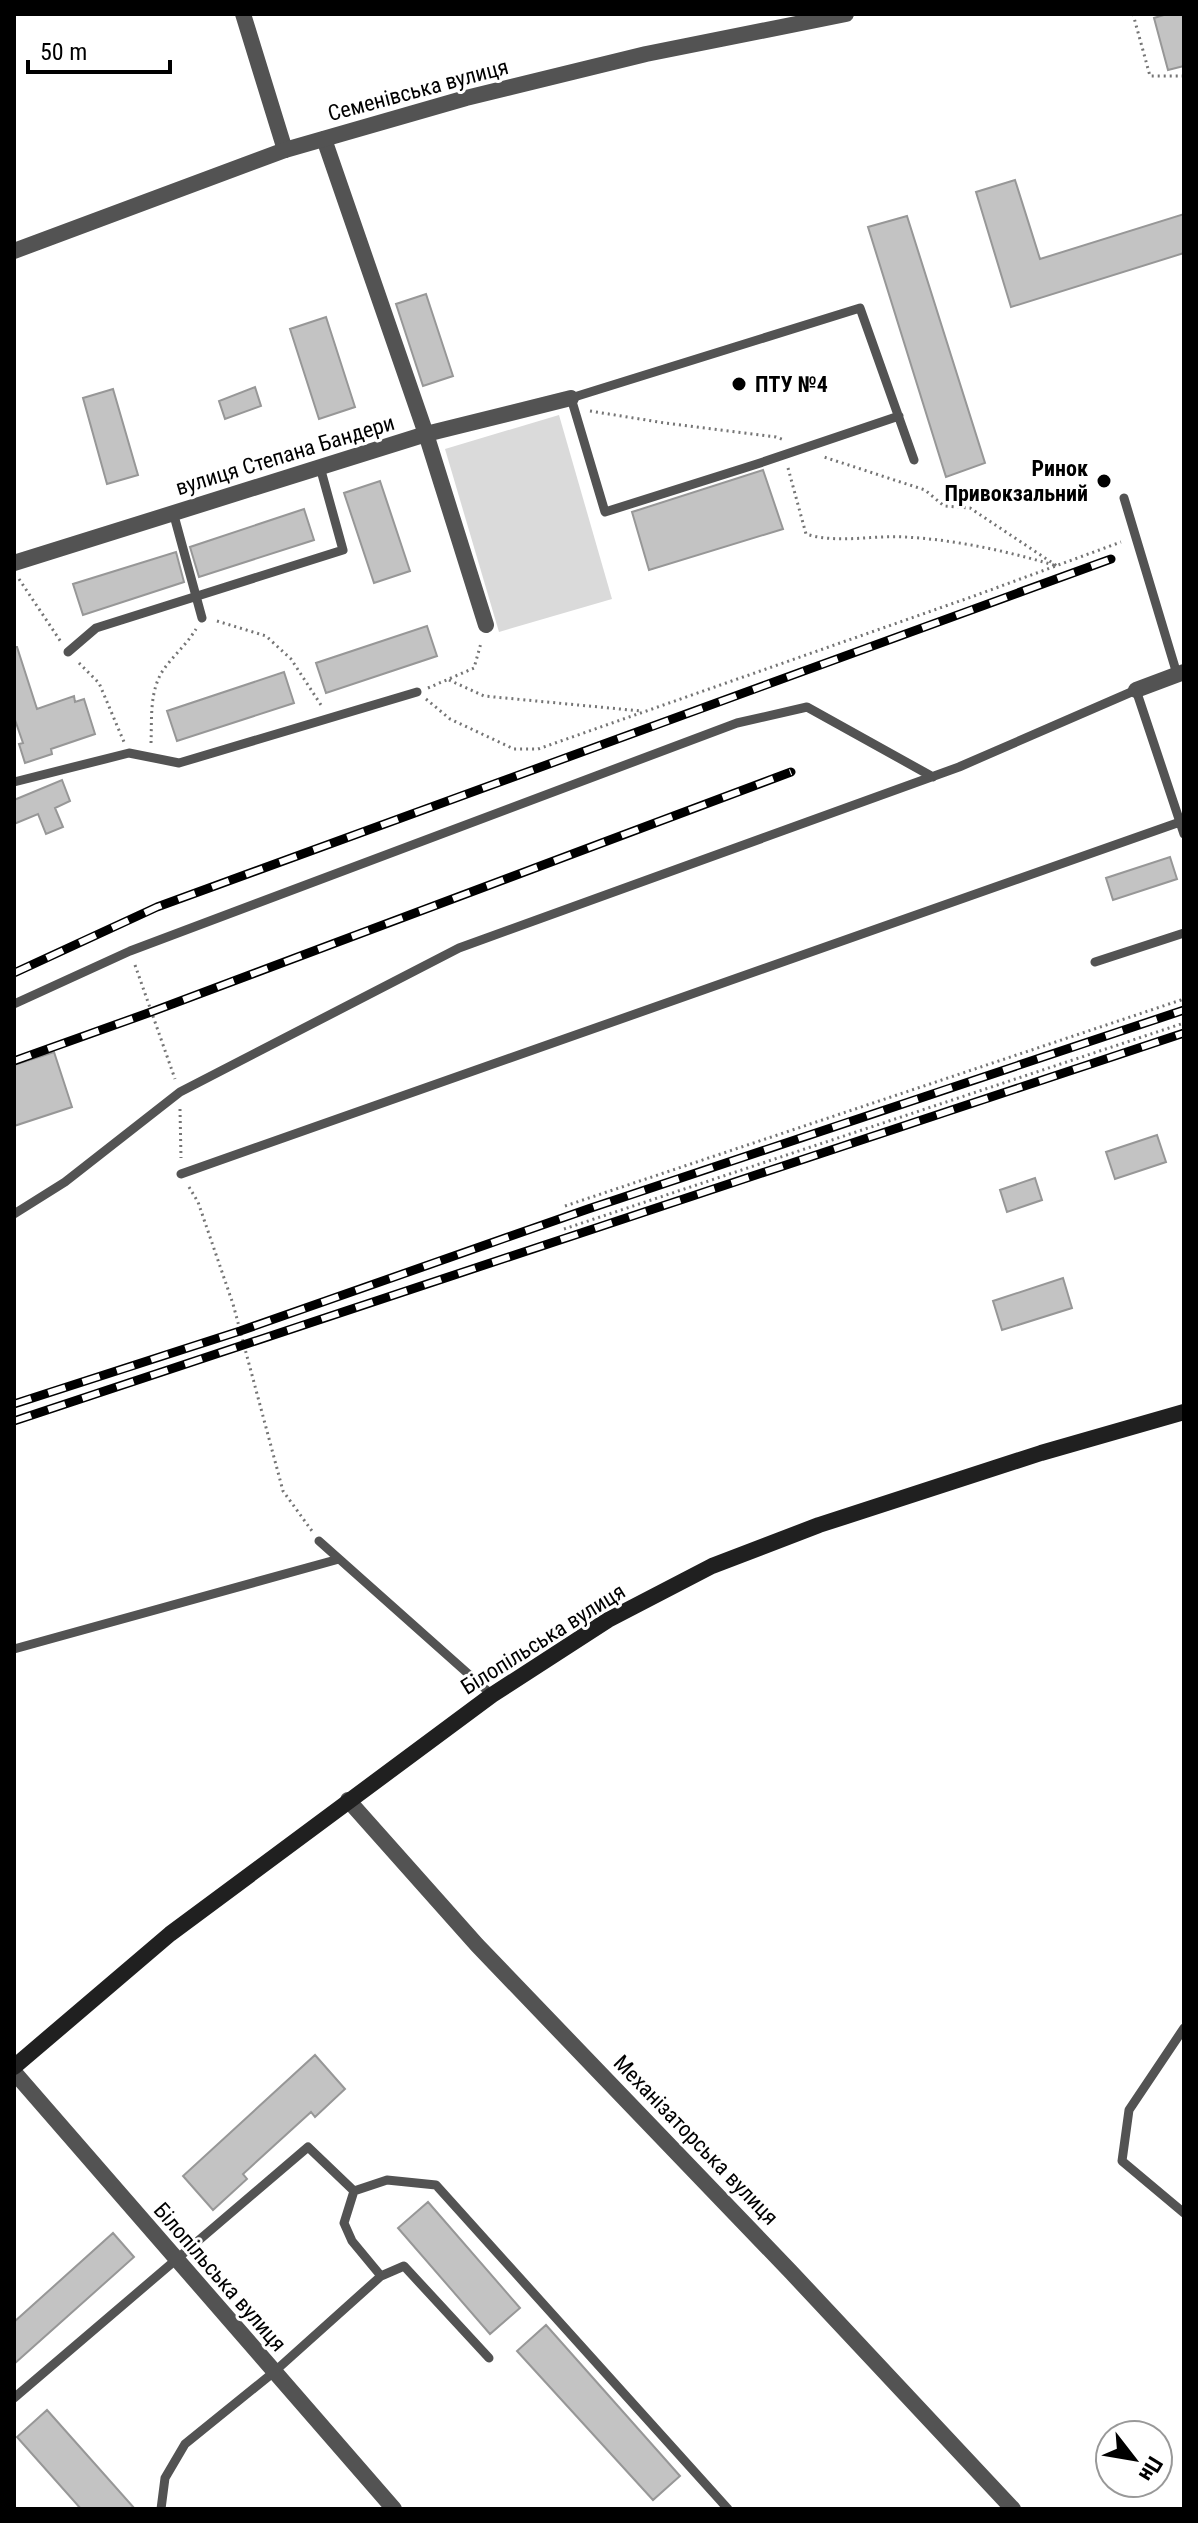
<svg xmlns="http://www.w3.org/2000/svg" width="1198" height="2523" font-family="'Roboto Condensed',sans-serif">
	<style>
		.green { fill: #dadada }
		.building { fill: #c3c3c3; stroke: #979797; stroke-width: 2 }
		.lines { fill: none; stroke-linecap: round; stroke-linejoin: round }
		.path { stroke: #757575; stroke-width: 3; stroke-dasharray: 2 4; stroke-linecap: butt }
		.service { stroke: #535353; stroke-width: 9 }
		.minor { stroke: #535353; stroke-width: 16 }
		.tertiary { stroke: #535353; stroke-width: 16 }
		.secondary { stroke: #202020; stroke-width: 16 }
		.rail-casing { stroke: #000; stroke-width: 9 }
		.rail { stroke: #fff; stroke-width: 6; stroke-dasharray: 18; stroke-linecap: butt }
		.poi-dot { fill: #000; stroke: #fff; stroke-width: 3 }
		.labels { text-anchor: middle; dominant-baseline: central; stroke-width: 6; stroke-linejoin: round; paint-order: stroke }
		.street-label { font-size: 22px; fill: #000; stroke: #fff }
		.poi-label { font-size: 22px; font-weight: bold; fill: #000; stroke: #fff; text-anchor: start }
	</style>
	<rect width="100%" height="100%" fill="#fff"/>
	<path class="green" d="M559,415L612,599L499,632L445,449Z"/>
	<path class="building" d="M1167,14H1184V66L1168,70L1154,18Z
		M1015,180L1040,259L1184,214V253L1011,307L976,192Z
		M907,216L985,463L946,477L868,227Z
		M426,294L453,376L423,386L396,304Z
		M326,317L355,407L319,419L290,329Z
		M255,387L261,406L225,419L219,401Z
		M113,389L138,475L107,484L83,398Z
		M763,470L783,529L649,570L632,512Z
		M380,481L410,571L374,583L344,493Z
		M304,509L314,540L199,577L190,547Z
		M176,552L184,582L83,615L73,584Z
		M427,626L437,656L326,693L316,663Z
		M14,647H17L37,709L74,696L75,702L84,699L95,734L51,749L52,754L25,763L19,744L23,743L14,717Z
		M284,672L294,703L177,741L167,711Z
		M62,780L70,801L55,808L63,827L46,834L38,814L14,824V800Z
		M1170,857L1177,879L1113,900L1106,878Z
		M54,1052L72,1107L14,1126V1065Z
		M1157,1135L1166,1162L1115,1179L1106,1152Z
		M1035,1178L1042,1200L1007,1212L1000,1190Z
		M1063,1278L1072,1308L1002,1330L993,1301Z
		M315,2055L345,2089L315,2117L311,2112L243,2174L247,2179L213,2210L183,2176Z
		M428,2202L520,2308L490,2334L398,2228Z
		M113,2233L134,2257L14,2364V2322Z
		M546,2325L680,2476L653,2500L517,2351Z
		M47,2410L135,2509H81L17,2437Z"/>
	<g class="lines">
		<path class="path" d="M1133,14L1150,76H1184
			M590,411L665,423L776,437L784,440
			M788,468L806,534C837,544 872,535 905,537C957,540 1007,551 1057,566L970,508L944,506L925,490L824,457
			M19,579L61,642
			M217,621L266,636L291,659L321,705
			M79,663L99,683L124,742
			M449,680L484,696L641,711
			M428,688L474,668L481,643
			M426,699L450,719L514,749H538L974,596L1121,542
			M151,743C152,719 149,690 164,669C174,655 187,644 196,629
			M135,965L175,1079
			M180,1109L181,1158
			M189,1187L198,1202L233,1304L283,1491L312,1531
			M565,1206L1184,999
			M564,1229L1184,1023"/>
		<path class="service" d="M899,416L757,464L605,512L571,398L860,308L914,460
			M1124,498L1177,674
			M173,512L202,618
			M68,652L96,628L343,550L320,467
			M14,782L129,753L179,763L417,692
			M1180,822L1184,834
			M1095,962L1184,933
			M14,1004L130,951L737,723L807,707L933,777
			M14,1214L65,1182L180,1092L459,948L959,767L1136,690L1180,822L181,1174
			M319,1541L492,1695
			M14,1649L339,1559
			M1184,2028L1129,2110L1122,2161L1184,2213
			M381,2276L352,2241L344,2223L354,2191L387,2180L436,2185L728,2509
			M14,2398L308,2147L354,2191
			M161,2509L165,2478L185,2444L274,2372L381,2276L404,2266L489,2358"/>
		<path class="minor" d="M243,14L285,150
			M324,139L426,434L486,625
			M14,563L426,434L571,398
			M1136,690L1184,672
			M348,1800L477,1945L791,2272L1013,2509
			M14,2072L394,2509"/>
		<path class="tertiary" d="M14,251L285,150L466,98L646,54L846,14"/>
		<path class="secondary" d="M14,2067L170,1934L492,1695L608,1620L712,1566L819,1525L1041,1453L1184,1412"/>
		<g class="rail-casing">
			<path id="rail" d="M14,973L157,907L1111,559
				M14,1061L151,1012L791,772
				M14,1404L240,1331L588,1209L1184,1010
				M14,1421L1184,1033"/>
		</g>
		<use href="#rail" class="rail"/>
	</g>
	<g class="poi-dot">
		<circle cx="739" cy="384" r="8"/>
		<circle cx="1104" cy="481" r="8"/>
	</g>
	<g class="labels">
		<g class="street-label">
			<text transform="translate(418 90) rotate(-15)">Семенівська вулиця</text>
			<text transform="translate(285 455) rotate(-17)">вулиця Степана Бандери</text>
			<text transform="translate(543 1639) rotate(-32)">Білопільська вулиця</text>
			<text transform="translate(696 2140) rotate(46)">Механізаторська вулиця</text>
			<text transform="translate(220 2277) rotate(49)">Білопільська вулиця</text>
		</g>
		<g class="poi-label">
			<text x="755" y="384">ПТУ №4</text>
			<text x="1088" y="468" text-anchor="end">Ринок<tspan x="1088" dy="25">Привокзальний</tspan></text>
		</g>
	</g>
	<rect width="1198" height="2523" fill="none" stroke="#000000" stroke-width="32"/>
	<g transform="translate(1134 2459) rotate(121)"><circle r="38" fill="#ffffff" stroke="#999999" stroke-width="2"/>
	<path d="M0-6L14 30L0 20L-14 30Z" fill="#000000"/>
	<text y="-12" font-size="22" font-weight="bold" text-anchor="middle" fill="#000000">Пн</text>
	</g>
	<path d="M28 60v12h142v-12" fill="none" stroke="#000000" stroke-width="4"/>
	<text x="40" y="60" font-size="24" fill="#000000" stroke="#ffffff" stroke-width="6" paint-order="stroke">50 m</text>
</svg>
